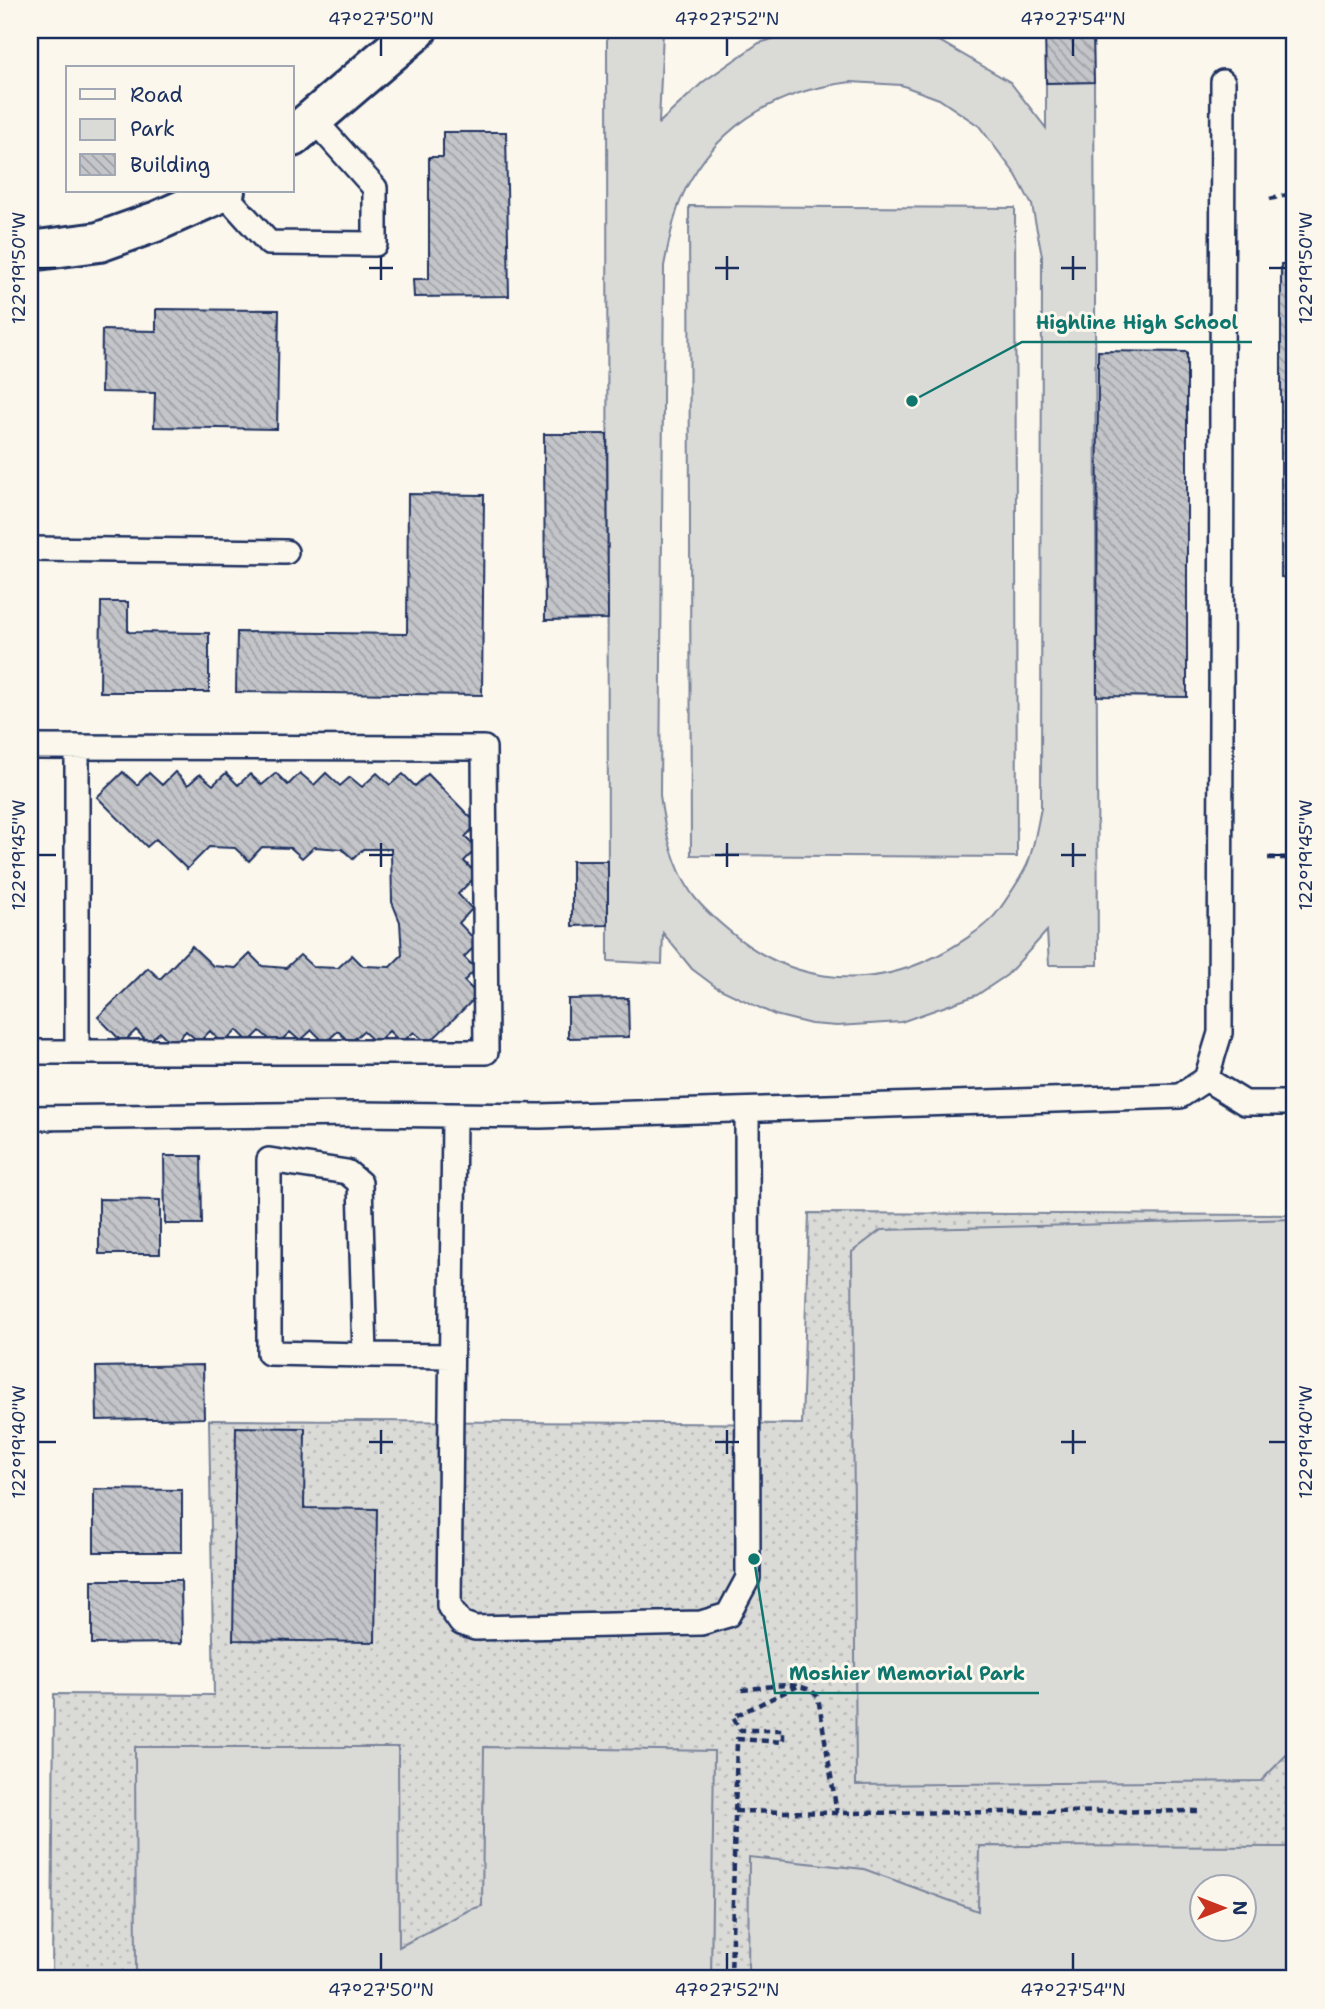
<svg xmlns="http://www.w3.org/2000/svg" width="1325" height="2009" font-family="'Shantell Sans',sans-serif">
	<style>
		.green { fill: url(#green-dots); stroke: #7a849a; stroke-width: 2; fill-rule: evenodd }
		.pitch { fill: #dadad7; stroke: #7a849a; stroke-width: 2; fill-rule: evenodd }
		.building { fill: url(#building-back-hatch); stroke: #1b2f5e; stroke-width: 2 }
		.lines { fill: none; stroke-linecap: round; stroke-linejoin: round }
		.service-casing { stroke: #1b2f5e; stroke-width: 28 }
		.minor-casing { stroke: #1b2f5e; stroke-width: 44 }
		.path { stroke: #1b2f5e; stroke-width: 4.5; stroke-dasharray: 7 5; stroke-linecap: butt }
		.service { stroke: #fbf7ec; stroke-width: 23 }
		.minor { stroke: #fbf7ec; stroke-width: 38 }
		.ticks { fill: none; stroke: #1b2f5e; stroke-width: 2.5 }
		.leader { fill: none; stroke: #0f766e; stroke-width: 2.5 }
		.callout-dot { fill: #0f766e; stroke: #fbf7ec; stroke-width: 2.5 }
		.callout-label { font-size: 19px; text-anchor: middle; font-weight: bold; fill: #0f766e; stroke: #fbf7ec; stroke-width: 6; stroke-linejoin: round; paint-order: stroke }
		.neatline { fill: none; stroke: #1b2f5e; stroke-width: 2.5 }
		.ticks-label { font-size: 18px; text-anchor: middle; fill: #1b2f5e }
	</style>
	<defs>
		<pattern id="green-dots" width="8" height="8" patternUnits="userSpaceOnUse" patternTransform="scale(1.75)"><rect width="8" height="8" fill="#dadad7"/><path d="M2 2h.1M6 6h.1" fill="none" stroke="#babbbb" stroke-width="1.8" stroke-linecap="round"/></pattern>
		<pattern id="building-back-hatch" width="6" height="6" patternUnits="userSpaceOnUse" patternTransform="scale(1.75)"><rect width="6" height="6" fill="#c3c5c9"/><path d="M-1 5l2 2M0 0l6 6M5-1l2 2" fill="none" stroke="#9ea0a6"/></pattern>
	</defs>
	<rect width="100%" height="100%" fill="#fbf7ec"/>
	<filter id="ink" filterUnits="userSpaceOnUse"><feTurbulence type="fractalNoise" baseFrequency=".0143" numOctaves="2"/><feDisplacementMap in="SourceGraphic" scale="14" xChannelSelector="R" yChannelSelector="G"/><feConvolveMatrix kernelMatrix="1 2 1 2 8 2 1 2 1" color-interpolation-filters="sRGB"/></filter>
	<g filter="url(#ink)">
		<path class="green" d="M809,1213L1295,1215V1979H52L54,1694L214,1695L209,1420L802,1424ZM1202,1886H1244V1928H1202Z"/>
		<path class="pitch" d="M607,30H663L659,123L703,82L759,43L798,32L820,30H903L941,42L1010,82L1046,128V83L1094,82L1098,965H1049L1047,931L1007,975L977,995L901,1022L837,1026L811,1024L775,1015L716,987L692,969L663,933L662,964L608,961ZM851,82L901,85L939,99L979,126L1016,175L1032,205L1042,256L1041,808C1037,827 1034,848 1027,865C1020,880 1008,897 999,910C986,928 950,950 930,959C860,992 785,980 727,929C714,918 700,906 690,891C672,862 664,828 660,795L664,266C670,237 675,205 691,179C726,119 783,90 851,82Z
			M689,206L1015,208L1017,857L691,855Z
			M1295,1219V1746L1261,1781L856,1785L852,1252L881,1230Z
			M135,1747H398L399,1947L469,1910L482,1906L484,1747L714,1751L711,1979H136Z
			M979,1846L1295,1847V1979H748L749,1857L864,1869L978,1911ZM1244,1886V1928H1202V1886Z"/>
		<path class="building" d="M1045,30H1093L1094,82L1046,83Z
			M443,132H506L509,296L414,297L413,279H429V157H443Z
			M1281,264H1295V578L1281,577Z
			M156,309L279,310L277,429L154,427L155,393L101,392L102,330L156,331Z
			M1098,351L1187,352V697L1097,696Z
			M544,434H607L608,619L545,620Z
			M408,494L484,495L482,695L236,692L237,632L407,634Z
			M101,602H128V632L209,633V692H100Z
			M123,772L137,785L149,773L162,785L175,772L188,785L200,774L213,785L226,773L238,785L250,774L262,785L276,773L288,785L300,773L314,785L326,773L340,786L350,777L362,787L377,773L390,785L403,774L415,786L428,774L477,824L465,837L477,848L464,861L477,875L458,894L472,909L459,923L478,943L464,957L476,969L464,981L478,995L428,1044L414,1032L401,1043L389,1031L376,1043L363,1031L350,1043L338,1031L325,1043L312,1030L300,1041L290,1032L276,1045L260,1031L249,1042L237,1030L223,1044L210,1031L199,1042L186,1031L173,1045L160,1032L148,1042L136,1030L123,1043L98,1017L148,968L160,979L192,946L213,966L236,968L250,954L262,966L286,968L300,955L313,967L338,968L352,955L363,966L390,967L402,955L400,922L392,902L391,849H363L353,859L342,849L314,847L302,858L291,848L262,847L249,861L235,848L209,847L187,869L156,839L147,847L97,797Z
			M572,861H608V925L572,926Z
			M628,998L629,1037L568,1038V999Z
			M164,1156H201L202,1224H165Z
			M99,1199L160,1200V1254H99Z
			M203,1365L204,1418L97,1420L96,1367Z
			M236,1427L305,1428L304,1508L377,1509L375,1642L233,1640Z
			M94,1489L182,1490V1552H94Z
			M92,1580H181L182,1643L92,1644Z"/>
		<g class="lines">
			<g class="service-casing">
				<path id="service" d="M223,192L269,243L375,244V188L314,120
					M30,549L286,552
					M30,747L484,748L486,1052H30
					M77,747V1052
					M1206,1079L1245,1103H1295
					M454,1116L449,1606L461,1623L475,1628L701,1623L728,1615L748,1578L747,1110
					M30,1118L358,1114L540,1116L1180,1096L1206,1079L1220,1033L1223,82
					M269,1160L347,1172L360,1183L365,1355L269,1353Z
					M365,1355L451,1356"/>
			</g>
			<g class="minor-casing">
				<path id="minor" d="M292,137L417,30
					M30,251L99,242L155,222L225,191"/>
			</g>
			<path class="path" d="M1270,199L1295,193
				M1268,858H1295
				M742,1690C765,1688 802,1677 818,1697L837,1813
				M735,1811L837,1813L1202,1811
				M731,1979L737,1739L783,1742V1730H740L733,1717L800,1685"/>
			<use href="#service" class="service"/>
			<use href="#minor" class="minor"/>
		</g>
	</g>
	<path class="ticks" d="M381,38V56M727,38V56M1073,38V56M381,256V280M727,256V280M1073,256V280M38,268H56M369,268H393M715,268H739M1061,268H1086M1269,268H1286M381,843V867M727,843V867M1073,843V867M38,855H56M369,855H393M715,855H739M1061,855H1086M1269,855H1286M381,1430V1454M727,1430V1454M1073,1430V1454M38,1442H56M369,1442H393M715,1442H739M1061,1442H1086M1269,1442H1286M381,1953V1970M727,1953V1970M1073,1953V1970"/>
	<path class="leader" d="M912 401L1022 342H1252M754 1559L775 1693H1039"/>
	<g class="callout-dot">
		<circle cx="912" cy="401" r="7"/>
		<circle cx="754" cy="1559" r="7"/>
	</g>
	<g class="callout-label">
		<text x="1137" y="329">Highline High School</text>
		<text x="907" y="1680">Moshier Memorial Park</text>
	</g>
	<rect width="1325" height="2009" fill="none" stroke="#fbf7ec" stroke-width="77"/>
	<rect x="66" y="66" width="228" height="126" fill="#fbf7ec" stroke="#a1a7b3" stroke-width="2"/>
	<rect x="80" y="89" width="35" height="10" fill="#fbf7ec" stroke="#a1a7b3" stroke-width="2"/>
	<text x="130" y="102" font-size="21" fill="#1b2f5e">Road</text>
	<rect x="80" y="119" width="35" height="21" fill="#dadad7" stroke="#a1a7b3" stroke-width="2"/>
	<text x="130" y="136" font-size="21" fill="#1b2f5e">Park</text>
	<rect x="80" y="154" width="35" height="21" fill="url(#building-back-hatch)" stroke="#a1a7b3" stroke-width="2"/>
	<text x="130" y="172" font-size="21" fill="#1b2f5e">Building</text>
	<g transform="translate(1223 1908) rotate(90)"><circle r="33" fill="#fbf7ec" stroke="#a1a7b3" stroke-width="2"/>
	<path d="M0-5L12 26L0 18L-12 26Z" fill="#c8321e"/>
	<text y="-10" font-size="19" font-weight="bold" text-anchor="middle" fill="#1b2f5e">N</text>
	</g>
	<rect x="38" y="38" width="1248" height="1932" class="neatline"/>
	<g class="ticks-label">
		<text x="381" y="25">47°27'50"N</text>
		<text x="727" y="25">47°27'52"N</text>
		<text x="1073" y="25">47°27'54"N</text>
		<text transform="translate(1306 268) rotate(-90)" y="6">122°19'50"W</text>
		<text transform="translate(19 268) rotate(-90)" y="6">122°19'50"W</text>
		<text transform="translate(1306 855) rotate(-90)" y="6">122°19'45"W</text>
		<text transform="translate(19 855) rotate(-90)" y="6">122°19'45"W</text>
		<text transform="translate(1306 1442) rotate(-90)" y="6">122°19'40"W</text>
		<text transform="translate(19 1442) rotate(-90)" y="6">122°19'40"W</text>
		<text x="381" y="1996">47°27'50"N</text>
		<text x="727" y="1996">47°27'52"N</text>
		<text x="1073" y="1996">47°27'54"N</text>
	</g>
</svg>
